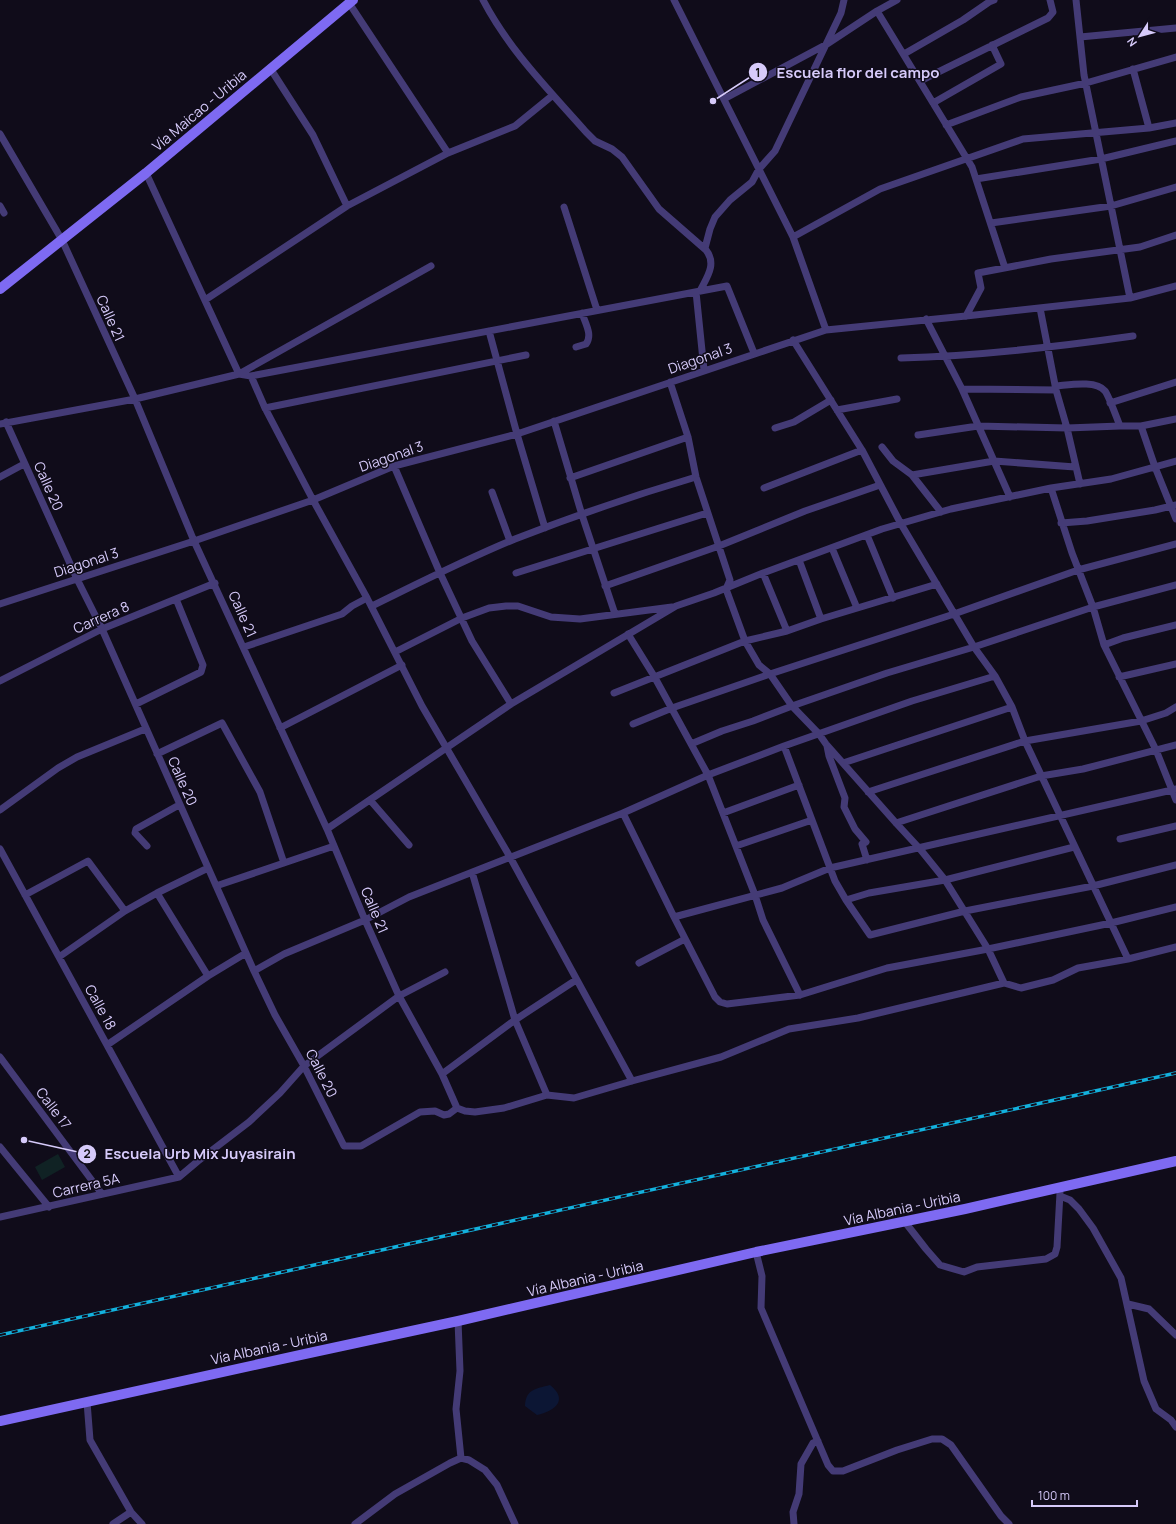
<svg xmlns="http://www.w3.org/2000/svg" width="1176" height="1524" font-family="Manrope,sans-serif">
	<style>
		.green { fill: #102224 }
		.water { fill: #0c1634 }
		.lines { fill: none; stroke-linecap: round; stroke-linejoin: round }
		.street { stroke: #443b76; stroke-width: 7 }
		.secondary { stroke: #7e6af2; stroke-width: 10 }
		.rail-casing { stroke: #13b1dd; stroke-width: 3.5 }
		.rail { stroke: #100c1a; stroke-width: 2; stroke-dasharray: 6; stroke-linecap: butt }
		.labels { text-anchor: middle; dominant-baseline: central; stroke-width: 3; stroke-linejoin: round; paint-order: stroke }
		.street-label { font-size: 14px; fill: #d6cafa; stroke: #100c1a }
		.leader { fill: none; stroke: #d6cafa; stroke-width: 1.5 }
		.callout-dot { fill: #d6cafa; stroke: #100c1a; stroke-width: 1.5 }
		.mark-label { font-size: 12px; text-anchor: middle; font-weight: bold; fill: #111 }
		.callout-label { font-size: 15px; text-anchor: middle; font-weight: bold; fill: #d6cafa; stroke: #100c1a; stroke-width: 3; stroke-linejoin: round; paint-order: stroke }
	</style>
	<rect width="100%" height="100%" fill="#100c1a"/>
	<path class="green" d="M58,1154L65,1167L42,1180L35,1167Z"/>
	<path class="water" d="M550,1385C569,1400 555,1411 537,1415L525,1406C526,1389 535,1389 550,1385Z"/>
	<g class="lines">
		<path class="street" d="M483,0C509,50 549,90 586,132L595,141L612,149L622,157L659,209L706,250C717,264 707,277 700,291
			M674,0L793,237L826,330
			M1076,0L1084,75L1130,298
			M349,3L448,153
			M877,11L972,167L1005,268
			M1080,37L1176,28
			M904,54L963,20L989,2L994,0
			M270,68L313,135L347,206
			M920,81L1048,18L1053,12L1050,0
			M724,99L827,44L877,11L897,0
			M933,103L1001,64L992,45
			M946,125L1021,97L1086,83L1176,57
			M1149,128L1176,123
			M0,134L62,240L135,399L194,541L327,829L365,920L399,996L442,1074L457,1108
			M146,173L239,374L251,376L265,408L313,500L367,598L422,706L510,857L632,1081
			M976,179L1101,159L1176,141
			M0,206L4,213
			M564,207L597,310
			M991,223L1111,206L1176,187
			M793,237L880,189L1023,139L1149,128L1133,69
			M705,248L710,229L715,217L730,200L752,182L759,169L775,151L841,13L844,0
			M696,292L704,370
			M205,300L347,206L448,153L515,126L553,95
			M1040,308L1056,390L1067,428L1080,484
			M966,316L981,288L978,273L1051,259L1140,247L1176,235
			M926,319L962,389L1010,497
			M489,331L517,434L545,528
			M793,340L862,450L901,524L974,647L995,676L1012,707L1025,741L1128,959
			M576,347L586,344C593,335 585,323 582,313
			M901,358C979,356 1056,347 1133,336
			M251,376L727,286L754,353
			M670,382L688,437L696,477L730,580L726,589L745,641L759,665L770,674L792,706L819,734L826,744L896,823L920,849L945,880L988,949L1004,983
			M1056,386C1069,385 1096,380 1105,391C1109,396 1117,419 1120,426H1141L1155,467L1176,519
			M962,389L1056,390
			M1110,403L1176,382
			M265,408L526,355
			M837,410L897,399
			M554,421L582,515L615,614
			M6,422L77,579L102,629L254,971L275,1015L304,1066L344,1146H361L420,1112L435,1111L444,1115L449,1114L457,1108
			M0,424L135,399L239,374L431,266
			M1141,426L1176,419
			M775,428L794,422L831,400
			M918,435L978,426L1067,428L1120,426
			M882,447L893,461L912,475L941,512
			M394,466L440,573L472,641L511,704
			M912,475L994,461L1075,467
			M0,477L24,464
			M570,478L688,437
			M764,488L862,450
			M1051,488L1072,553L1093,607L1104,645L1156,750L1172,790L1176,789
			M492,492L510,541
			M1061,523L1087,521L1155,510L1176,505
			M867,535L893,598
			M832,548L857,608
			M799,560L821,619
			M516,573L707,513
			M763,573L787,631
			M605,586L719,546L805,511L880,485
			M0,604L194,541L313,500L394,466L517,434L826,330L966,316L1130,298L1176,286
			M372,606C419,583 466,559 515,539C574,516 635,495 696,477
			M628,634L654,676L708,775L755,895L763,920L800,995
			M1104,645L1123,638L1176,625
			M244,647L342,614L352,606L367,598
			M395,652L462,618L489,608L506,606H518L551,617L580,619L672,607
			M1119,677L1176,664
			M0,681L102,629L215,583
			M614,693L745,641L787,631L821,619L937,584
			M136,704L201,672L203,665L176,599
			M633,724L672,708L770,674L954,614L1078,570L1176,544
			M280,728L402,665
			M691,744L722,731L753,721L792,706L887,673L974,647L1093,607L1176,585
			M784,746L835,881L846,900L869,893L945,880L1074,847
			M827,746L829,756L845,798L844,807L855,829L866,842L862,844L867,860
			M157,754L222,723L260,792L284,863
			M843,763L1012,707
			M868,792L1025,741L1141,721L1166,713L1176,707
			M370,800L409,845
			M0,810L58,768L77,757L145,729
			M623,813L674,917L782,888L830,868L1172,790L1176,800
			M723,813L799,785
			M896,823L1041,776L1083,769L1176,745
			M327,829L511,704L676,606L714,593L763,573L882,529L951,509L1051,488L1111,479L1176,461
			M1120,839L1176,826
			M147,846L135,833L136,829L179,805
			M736,846L812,820
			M0,849L179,1177
			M472,872L515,1020L547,1095
			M216,886L334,846
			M157,893L208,976
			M25,895L88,861L125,911
			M846,900L870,935L965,911L1093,886L1176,865
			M674,917L715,997L720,1002L727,1004L800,995L887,968L988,949L1111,923L1176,907
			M59,957L125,911L157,893L208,868
			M639,963L685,939
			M254,971L284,954L365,920L409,897L623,813L708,775L784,746L912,701L995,676
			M107,1045L208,976L246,953
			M0,1057L102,1194
			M442,1074L515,1020L576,980
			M457,1108L465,1111L475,1112L504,1108L547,1095L574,1098L632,1081L721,1057L789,1029L858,1018L1004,983L1021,988L1053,980L1078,968L1128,959L1176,947
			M0,1147L49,1207
			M1060,1196L1070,1200L1079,1209L1093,1228L1121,1278L1144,1381L1156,1409L1171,1420L1176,1427
			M0,1217L179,1177L198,1161L249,1122L280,1093L304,1066L399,996L445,972
			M905,1222L926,1249L940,1265L964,1272L977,1267L1046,1259L1055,1254L1057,1247L1060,1193
			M756,1252L762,1276L761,1308L828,1465L833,1471H843L897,1450L932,1439H942L951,1445L1001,1516L1009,1524
			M1128,1304L1149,1309L1176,1335
			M458,1321L460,1371L456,1409L461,1458
			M87,1402L90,1440L131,1512L142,1524
			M113,1524L131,1512
			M355,1524L395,1494L450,1463L461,1458L469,1460L485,1470L497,1485L515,1524
			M794,1524L793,1512L799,1494L801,1464L813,1443L818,1441"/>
		<path class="secondary" d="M0,289L146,173L353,0
			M0,1421L314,1352L458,1321L756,1252L965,1209L1176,1161"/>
		<g class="rail-casing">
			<path id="rail" d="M0,1335L1176,1073"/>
		</g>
		<use href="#rail" class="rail"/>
	</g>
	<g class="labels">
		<g class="street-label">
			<text transform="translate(199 110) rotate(-40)">Vía Maicao - Uribia</text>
			<text transform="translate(111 318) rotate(66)">Calle 21</text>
			<text transform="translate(700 358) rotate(-19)">Diagonal 3</text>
			<text transform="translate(391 456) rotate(-19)">Diagonal 3</text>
			<text transform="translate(49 486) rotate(66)">Calle 20</text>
			<text transform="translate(86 562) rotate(-18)">Diagonal 3</text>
			<text transform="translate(243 614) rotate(66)">Calle 21</text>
			<text transform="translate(101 617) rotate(-24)">Carrera 8</text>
			<text transform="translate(183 781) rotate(66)">Calle 20</text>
			<text transform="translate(375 910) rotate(67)">Calle 21</text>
			<text transform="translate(101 1007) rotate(61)">Calle 18</text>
			<text transform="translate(322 1073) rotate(63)">Calle 20</text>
			<text transform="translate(54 1108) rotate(53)">Calle 17</text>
			<text transform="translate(86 1185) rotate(-13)">Carrera 5A</text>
			<text transform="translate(902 1208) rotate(-12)">Vía Albania - Uribia</text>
			<text transform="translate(585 1278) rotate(-13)">Vía Albania - Uribia</text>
			<text transform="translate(269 1347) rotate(-12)">Vía Albania - Uribia</text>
		</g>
	</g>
	<path class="leader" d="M713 101L758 72M24 1140L87 1154"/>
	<g class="callout-dot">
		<circle cx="713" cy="101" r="4"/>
		<circle cx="24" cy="1140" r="4"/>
		<circle cx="758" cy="72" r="10"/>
		<circle cx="87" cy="1154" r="10"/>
	</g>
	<g class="mark-label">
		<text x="758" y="77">1</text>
		<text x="87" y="1158">2</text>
	</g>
	<g class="callout-label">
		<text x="858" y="78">Escuela flor del campo</text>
		<text x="200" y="1159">Escuela Urb Mix Juyasirain</text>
	</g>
	<g transform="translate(1140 36) rotate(234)" stroke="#100c1a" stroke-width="3" paint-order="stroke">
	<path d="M0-3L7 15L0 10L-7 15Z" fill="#d6cafa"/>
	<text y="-6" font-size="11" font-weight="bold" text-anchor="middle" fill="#d6cafa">N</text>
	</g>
	<path d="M1032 1500v6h105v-6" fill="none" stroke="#d6cafa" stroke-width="2"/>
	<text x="1038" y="1500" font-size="12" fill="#d6cafa" stroke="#100c1a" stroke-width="3" paint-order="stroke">100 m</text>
</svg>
